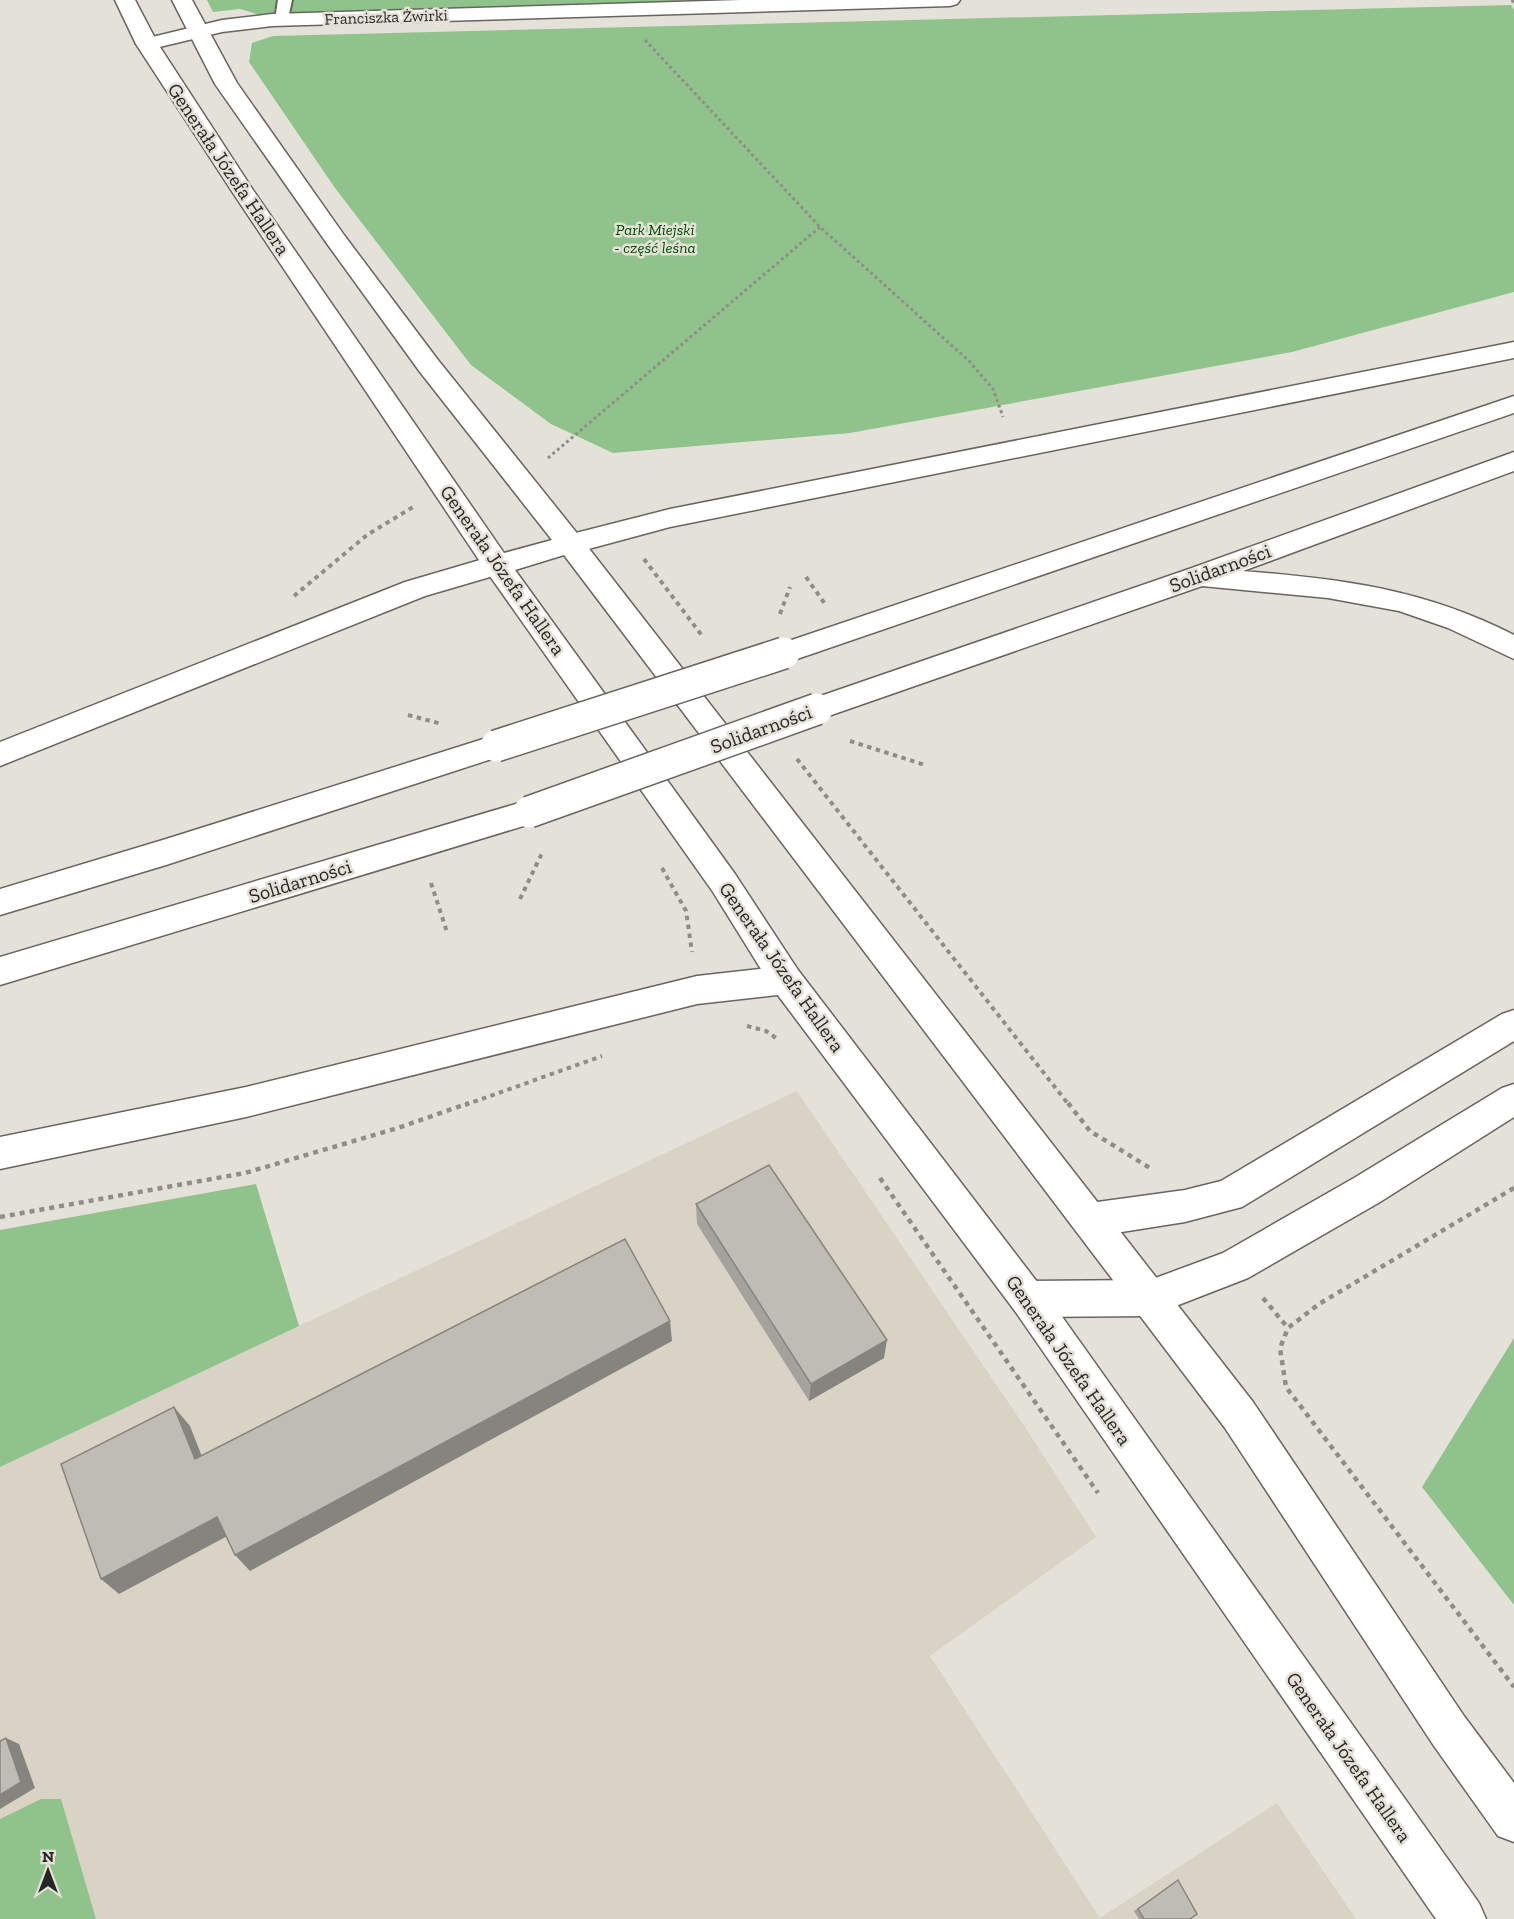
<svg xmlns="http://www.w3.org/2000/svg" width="1514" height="1919" font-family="'Zilla Slab',serif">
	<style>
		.built { fill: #d9d3c5 }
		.green { fill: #90c38b }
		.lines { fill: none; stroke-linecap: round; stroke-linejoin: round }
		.service-casing { stroke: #68655f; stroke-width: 4 }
		.minor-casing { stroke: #68655f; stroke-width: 3 }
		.secondary-casing { stroke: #68655f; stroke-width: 3 }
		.primary-casing { stroke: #68655f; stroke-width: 3 }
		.path-far2 { stroke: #908d88; stroke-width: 3; stroke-dasharray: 3 3; stroke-linecap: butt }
		.path-far1 { stroke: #908d88; stroke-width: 4; stroke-dasharray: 4.5 4.5; stroke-linecap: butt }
		.path { stroke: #908d88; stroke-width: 4.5; stroke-dasharray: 5 5; stroke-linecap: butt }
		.service { fill: #fff; fill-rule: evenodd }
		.minor { fill: #fff; fill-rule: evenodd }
		.secondary { fill: #fff; fill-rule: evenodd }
		.primary { fill: #fff; fill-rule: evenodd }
		.primary-bridge-casing { stroke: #68655f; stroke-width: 34; stroke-linecap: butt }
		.primary-bridge { stroke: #fff; stroke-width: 31 }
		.wall { fill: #a4a29c }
		.shaded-wall { fill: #86847f }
		.building { fill: #bfbcb5; stroke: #86847f; stroke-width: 1.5 }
		.labels { text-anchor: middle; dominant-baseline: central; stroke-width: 5; stroke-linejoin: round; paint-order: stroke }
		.far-street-label { font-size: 16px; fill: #282624; stroke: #e4e1d9 }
		.far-park-label { font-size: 16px; font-style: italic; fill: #004f00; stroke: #e4e1d9 }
		.street-label { font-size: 20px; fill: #282624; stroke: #e4e1d9 }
	</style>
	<rect width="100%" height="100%" fill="#e4e1d9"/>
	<path class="built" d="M797,1091L1023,1424L1096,1537L930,1656L1100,1918L1277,1803L1356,1919H0V1467Z"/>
	<path class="green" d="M207,0H771L263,16L240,9L213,12Z
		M1511,5L1514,10V292L1292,352L850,433L613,453L551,424L471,365L335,188L249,62L252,43L273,36Z
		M256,1184L299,1326L0,1467V1230Z
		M1514,1338V1605L1422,1487Z
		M41,1799H61L96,1919H0V1819Z"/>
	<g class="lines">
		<g class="service-casing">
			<path id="service" d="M278,0H292L287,23H277L275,20Z"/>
		</g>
		<g class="minor-casing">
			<path id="minor" d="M741,0H960L957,4L950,6L272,26L222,32L147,50L140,48L136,44L140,40L222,20L272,14Z"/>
		</g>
		<g class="secondary-casing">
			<path id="secondary" d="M115,0H135L158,44L253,190L504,553L552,540L420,372L328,245L215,84L172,0H192L237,83L344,235L438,360L580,537L1253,1402L1464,1716L1514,1783V1842L1498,1836L1434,1746L1225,1428L564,555L515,570L735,874L798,970L1041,1287L1479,1903L1486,1919H1436L1015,1311L774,990L713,892L487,572L231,190L136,44Z"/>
		</g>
		<g class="primary-casing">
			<path id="primary" d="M1514,342V358L670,527L570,554L560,551L556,544L560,537L670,509Z
				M1514,396V413L794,660L784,664L774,660L769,653L774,646Z
				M1514,452V471L1243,571C1342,579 1424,589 1514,635V659L1448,628L1399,611L1328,598L1202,586L817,720L806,717L802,709L806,701L1189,569Z
				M497,555L507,558L511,565L507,572L425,596L0,766V742L405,582Z
				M496,735L507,738L511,746L507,754L166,865L0,915V889L166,839Z
				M529,800L540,803L545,812L540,821L0,985V957Z
				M786,966L798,970L803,980L798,990L786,994L697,1004L246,1117L0,1169V1137L246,1087L697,976Z
				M1514,1010V1041L1242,1207L1185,1222L1090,1237L1077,1232L1072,1220L1077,1208L1090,1203L1185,1190L1221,1181L1502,1014Z
				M1514,1084V1117L1380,1202L1248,1278L1150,1316L1028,1317L1015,1311L1009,1299L1015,1287L1028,1281L1150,1280L1223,1253L1354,1178L1502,1088Z"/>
		</g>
		<path class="path-far2" d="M1512,0L1514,4
			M645,40L820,227L969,361L993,389L1003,417
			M548,458L820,227"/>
		<path class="path-far1" d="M644,559L703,637
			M806,577L825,604
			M294,596L367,535L413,507
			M780,614L790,587
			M408,715L442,724
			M850,741L925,765
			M797,759L1069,1105
			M662,868L686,911L692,952
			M431,883L447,932
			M520,899L543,851
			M747,1026L766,1031L776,1038
			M465,1105L602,1056"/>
		<path class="path" d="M1068,1103L1090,1131L1150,1168
			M880,1178L1098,1493
			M1514,1188L1319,1304L1288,1328L1280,1348L1286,1387L1514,1687
			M0,1217L245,1173L398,1128L469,1103
			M1263,1298L1288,1328"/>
		<use href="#service" class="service"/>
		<use href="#minor" class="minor"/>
		<use href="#secondary" class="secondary"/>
		<use href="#primary" class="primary"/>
		<g class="primary-bridge-casing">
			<path id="primary-bridge" d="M496,746L784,653
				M529,812L817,709"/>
		</g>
		<use href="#primary-bridge" class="primary-bridge"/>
	</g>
	<path class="wall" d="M696,1204L884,1358L809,1401L697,1224Z
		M1178,1880L1190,1919H1139L1134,1911Z"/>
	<path class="shaded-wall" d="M670,1321L672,1341L250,1571L235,1555Z
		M887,1340L884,1358L809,1401L811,1384Z
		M174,1407L190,1426L210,1477L195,1459Z
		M217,1517L233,1533L119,1594L101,1579Z
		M6,1738L19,1744L35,1788L0,1809V1795Z"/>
	<path class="building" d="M769,1165L887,1340L811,1384L696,1204Z
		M625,1239L670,1321L235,1555L217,1517L101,1579L61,1464L174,1407L195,1459Z
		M6,1738L21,1782L0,1795V1741Z
		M1178,1880L1197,1914L1190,1919H1144L1138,1909Z"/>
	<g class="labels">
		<g class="far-street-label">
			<text transform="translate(386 17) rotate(-2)">Franciszka Żwirki</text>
		</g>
		<g class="far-park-label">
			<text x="655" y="229">Park Miejski<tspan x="655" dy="18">- część leśna</tspan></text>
		</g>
		<g class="street-label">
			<text transform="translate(229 169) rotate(56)">Generała Józefa Hallera</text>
			<text transform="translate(1220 568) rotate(-20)">Solidarności</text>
			<text transform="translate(503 570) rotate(55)">Generała Józefa Hallera</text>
			<text transform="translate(761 729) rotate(-20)">Solidarności</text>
			<text transform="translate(300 881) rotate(-17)">Solidarności</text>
			<text transform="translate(782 967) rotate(55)">Generała Józefa Hallera</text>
			<text transform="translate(1069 1360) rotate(55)">Generała Józefa Hallera</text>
			<text transform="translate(1349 1757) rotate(55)">Generała Józefa Hallera</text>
		</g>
	</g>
	<g transform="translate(48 1871)" stroke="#e4e1d9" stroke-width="4.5" paint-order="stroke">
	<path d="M0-4.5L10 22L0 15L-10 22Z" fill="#282624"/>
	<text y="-9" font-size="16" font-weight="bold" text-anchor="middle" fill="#282624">N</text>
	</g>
</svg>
